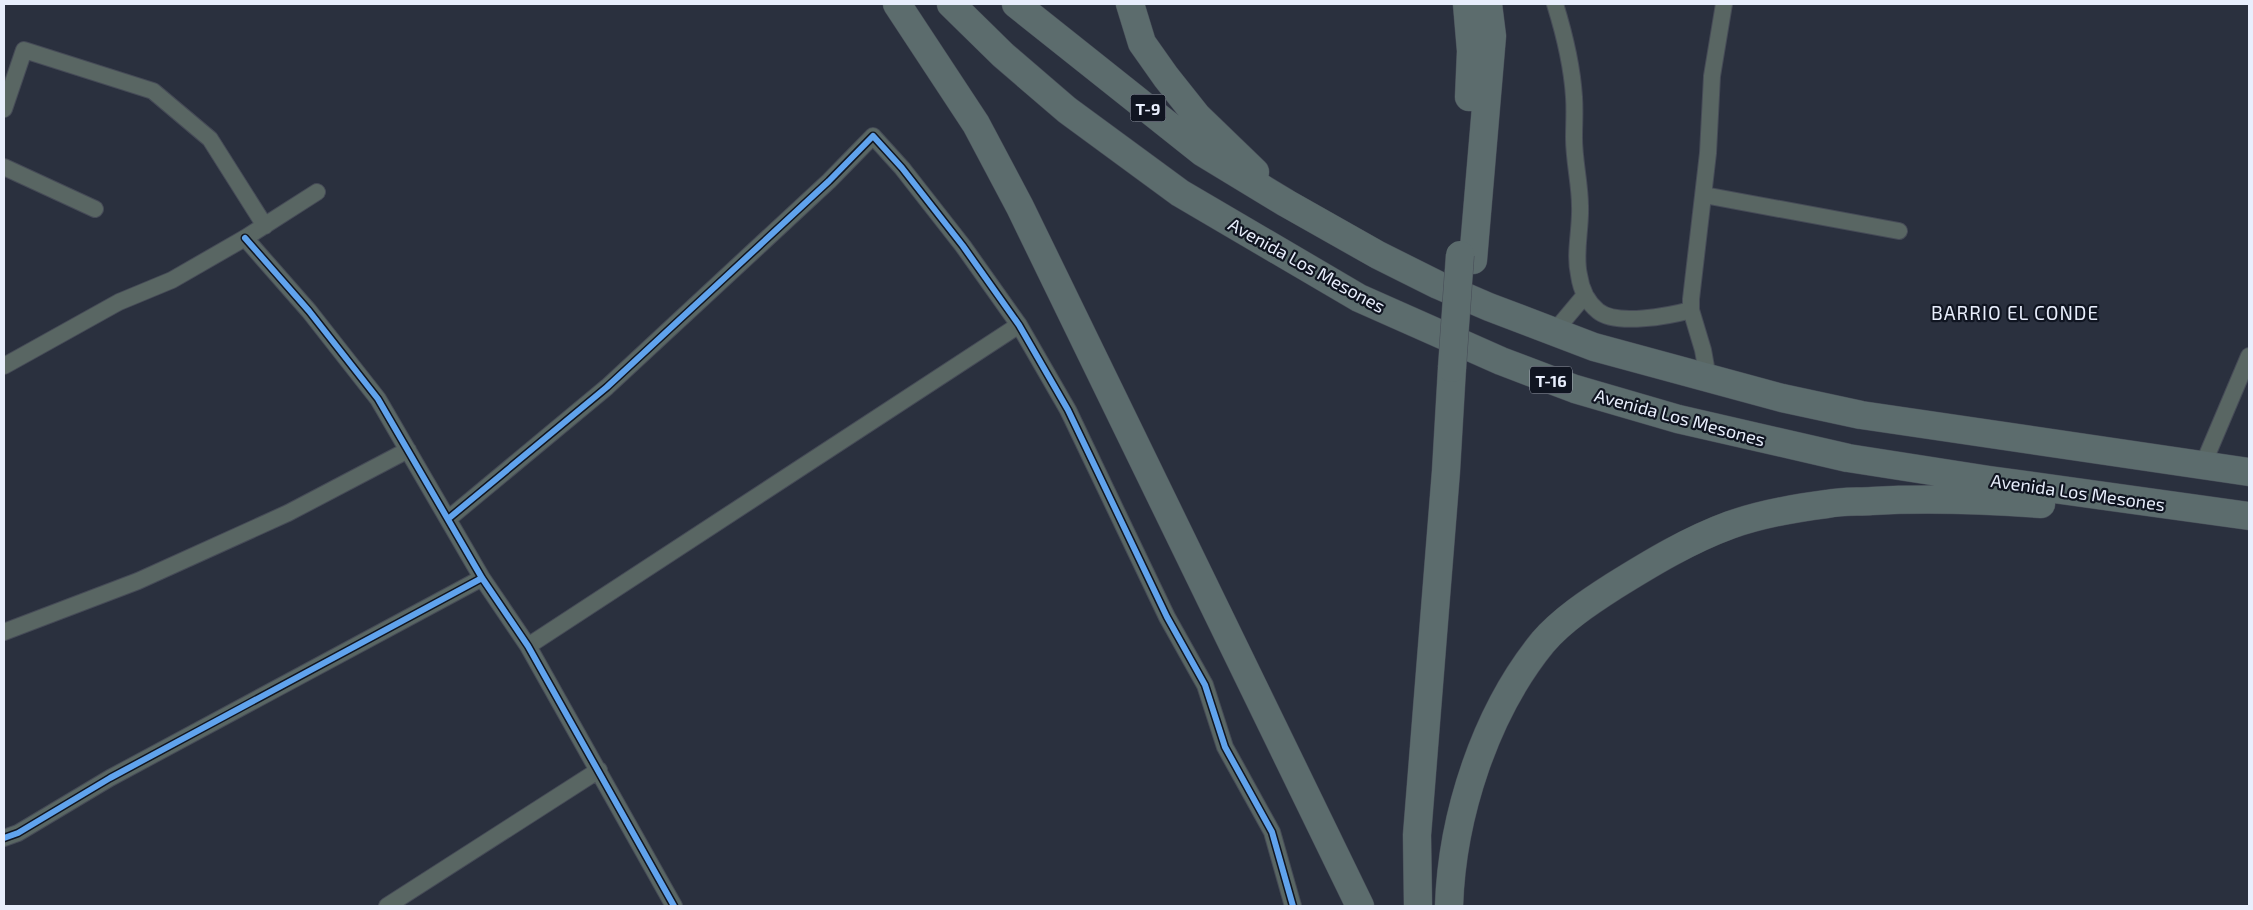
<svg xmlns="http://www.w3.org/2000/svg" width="2253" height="910" font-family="'Exo 2',sans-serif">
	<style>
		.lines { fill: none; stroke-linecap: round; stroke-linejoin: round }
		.street-casing { stroke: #464b57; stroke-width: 18 }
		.highway-casing { stroke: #464b57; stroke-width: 29 }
		.street { stroke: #596663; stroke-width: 16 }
		.highway { stroke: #5c6c6d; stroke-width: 28 }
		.highway-bridge-casing { stroke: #464b57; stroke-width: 29; stroke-linecap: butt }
		.highway-bridge { stroke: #5c6c6d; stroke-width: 28 }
		.cycleway-casing { stroke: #101521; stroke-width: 9 }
		.cycleway { stroke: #60a3ed; stroke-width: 6 }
		.labels { text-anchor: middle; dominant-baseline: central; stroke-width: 4.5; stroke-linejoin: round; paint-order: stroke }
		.shield { fill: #101521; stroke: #a7adba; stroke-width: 1 }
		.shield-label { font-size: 16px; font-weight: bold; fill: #e8eefc }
		.street-label { font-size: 18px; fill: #e8eefc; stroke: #101521 }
		.neighbourhood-label { font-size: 19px; letter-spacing: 1px; fill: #e8eefc; stroke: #101521 }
	</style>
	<rect width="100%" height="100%" fill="#2a303e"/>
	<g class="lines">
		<g class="street-casing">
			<path id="street" d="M1555,4C1564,33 1572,65 1574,97C1575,111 1574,124 1574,138C1574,161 1580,184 1580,206C1581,229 1574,253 1579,275C1581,289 1587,302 1598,311C1616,326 1669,316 1691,310
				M4,109L24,50L153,91L210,139L265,226
				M4,167L95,209
				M1704,195L1899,231
				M245,238L309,311L378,399L482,578L528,646L674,906
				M1554,332L1585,295
				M4,366L119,302L172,280L245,238L317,192
				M1708,378L1703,350L1691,310V299L1708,153L1712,76L1724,4
				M2202,467L2249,356
				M448,519L607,387L829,181L873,136L902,168L963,246L1019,325L1068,410L1167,617L1205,685L1225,747L1272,832L1293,906
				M4,632L138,581L288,513L408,450
				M528,646L1019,325
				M4,838L18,833L110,778L482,578
				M387,906L599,770"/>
		</g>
		<g class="highway-casing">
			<path id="highway" d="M897,4L976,124L1020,207L1360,906
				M951,4L1003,55L1067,110L1180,193L1359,298L1501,361L1575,389L1678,419L1848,458L1989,480L2249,516
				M1016,4L1202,152L1286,203L1378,255L1438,285L1489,307L1594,347L1782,398L1861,415L2249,472
				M1130,4L1142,43L1166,77L1197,116L1255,172
				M1467,4L1471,51L1469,97
				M1473,260L1492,36L1488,4
				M1418,906L1417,835L1446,471L1452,368
				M1449,906C1452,816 1485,713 1543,642C1562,620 1589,602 1614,586C1651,563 1689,540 1730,525C1761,514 1795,508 1827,504C1842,501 1857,502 1872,501C1929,498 1985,500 2041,504"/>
		</g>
		<use href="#street" class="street"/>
		<use href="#highway" class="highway"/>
		<g class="highway-bridge-casing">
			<path id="highway-bridge" d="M1452,368L1460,255"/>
		</g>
		<use href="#highway-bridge" class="highway-bridge"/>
		<g class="cycleway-casing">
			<path id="cycleway" d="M245,238L309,311L378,399L482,578L528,646L674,906
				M448,519L607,387L829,181L873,136L902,168L963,246L1019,325L1068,410L1167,617L1205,685L1225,747L1272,832L1293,906
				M4,838L18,833L110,778L482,578"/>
		</g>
		<use href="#cycleway" class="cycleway"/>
	</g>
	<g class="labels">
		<g class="shield">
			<rect x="1130.5" y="94.5" width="35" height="27" rx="4"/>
			<rect x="1530" y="366.5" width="42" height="27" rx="4"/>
		</g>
		<g class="shield-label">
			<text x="1148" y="108">T-9</text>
			<text x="1551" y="380">T-16</text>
		</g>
		<g class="street-label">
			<text transform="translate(1307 265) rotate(29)">Avenida Los Mesones</text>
			<text transform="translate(1680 417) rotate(15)">Avenida Los Mesones</text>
			<text transform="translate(2078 492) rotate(8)">Avenida Los Mesones</text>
		</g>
		<g class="neighbourhood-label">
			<text x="2015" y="312">BARRIO EL CONDE</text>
		</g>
	</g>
	<rect width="2253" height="910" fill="none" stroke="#e8eefc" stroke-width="10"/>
</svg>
